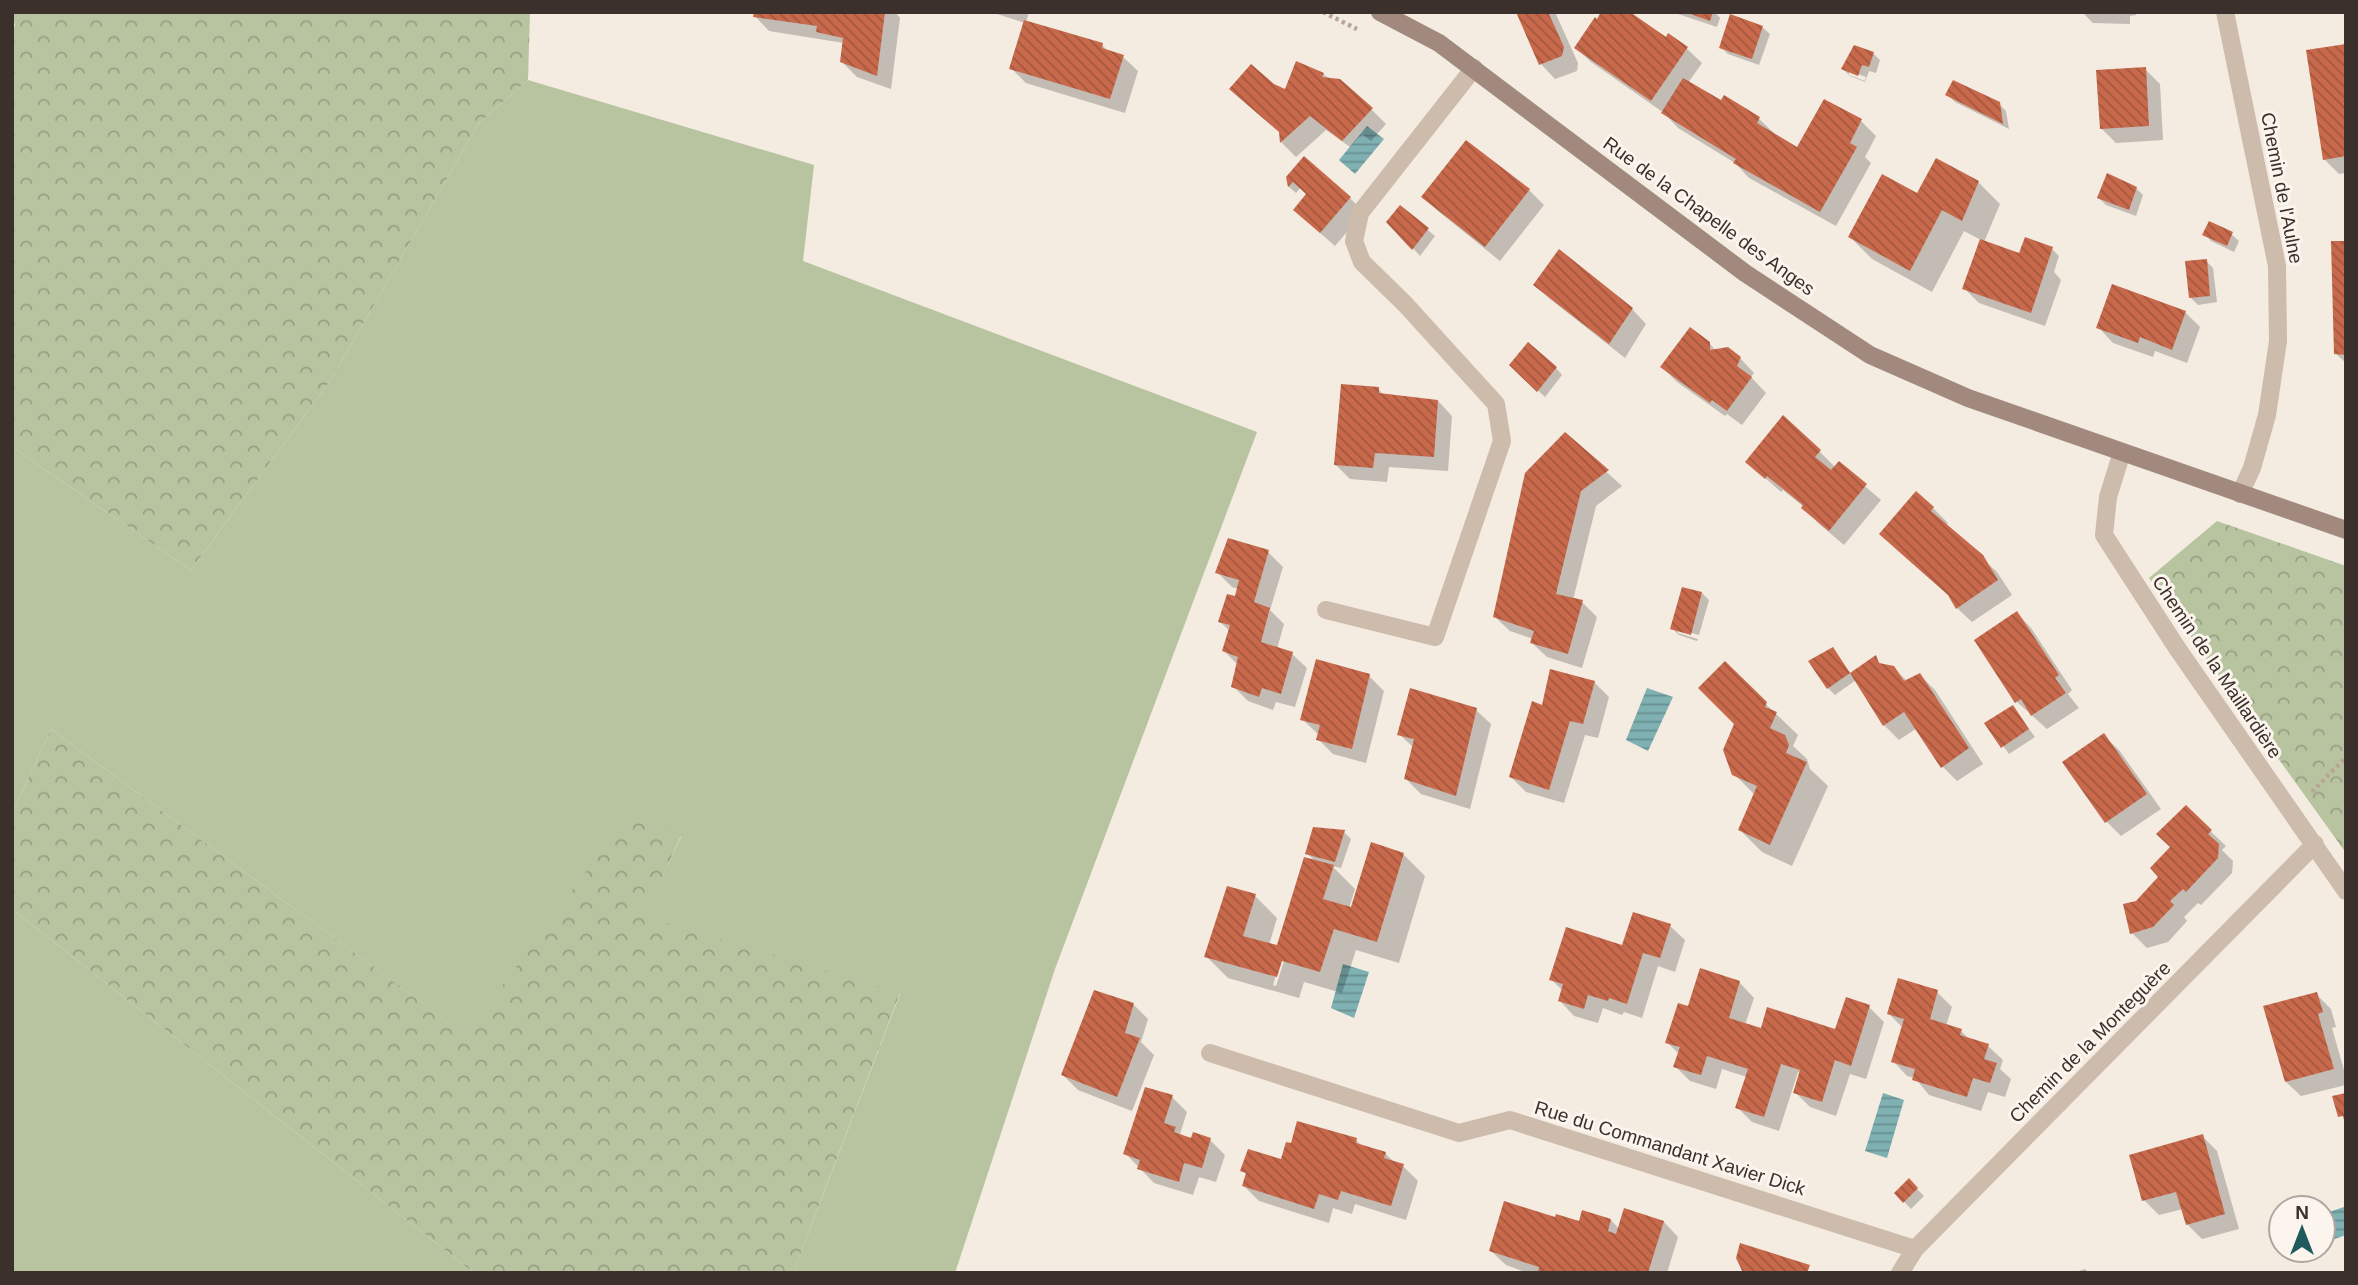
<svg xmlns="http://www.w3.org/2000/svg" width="2358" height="1285" font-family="Helvetica,sans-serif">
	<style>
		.grass { fill: #b8c4a0 }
		.forest { fill: url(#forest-crowns) }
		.water { fill: url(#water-rules) }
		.shadow { fill: #0003; fill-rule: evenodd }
		.building { fill: url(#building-back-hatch) }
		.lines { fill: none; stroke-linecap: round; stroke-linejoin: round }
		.path { stroke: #b9a596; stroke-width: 4.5; stroke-dasharray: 3.5 3.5; stroke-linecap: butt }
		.street { stroke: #cdbbac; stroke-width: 18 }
		.secondary { stroke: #a18a7d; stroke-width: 18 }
		.labels { text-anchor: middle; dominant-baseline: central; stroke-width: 6; stroke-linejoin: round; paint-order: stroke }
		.street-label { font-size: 19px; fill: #3b302b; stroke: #fbf5ee }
	</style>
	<defs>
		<pattern id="forest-crowns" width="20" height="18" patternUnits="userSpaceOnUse" patternTransform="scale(1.75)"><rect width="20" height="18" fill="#b8c4a0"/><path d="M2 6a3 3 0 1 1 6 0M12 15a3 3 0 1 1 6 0" fill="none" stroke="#97a083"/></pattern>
		<pattern id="water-rules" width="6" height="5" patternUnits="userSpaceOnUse" patternTransform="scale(1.75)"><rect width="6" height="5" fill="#7fb0b2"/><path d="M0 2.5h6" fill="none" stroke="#699091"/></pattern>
		<pattern id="building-back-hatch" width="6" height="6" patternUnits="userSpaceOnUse" patternTransform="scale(1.75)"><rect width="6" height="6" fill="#c8694b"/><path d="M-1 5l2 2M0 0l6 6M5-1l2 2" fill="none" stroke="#a4573f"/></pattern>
	</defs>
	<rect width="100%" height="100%" fill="#f4ebe1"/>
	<path class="grass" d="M528,80L814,165L803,261L1257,432L1055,969L955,1273H793L900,994L644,916L681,837L632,811L467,1036L51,729L12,814V447L191,570L330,381L479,123Z
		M12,909L474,1273H12Z"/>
	<path class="forest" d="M12,12H530L528,80L479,123L330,381L191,570L12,447V30L15,26Z
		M2217,521L2346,566V853L2149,578Z
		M51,729L466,1035L631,810L681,836L645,916L900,993L793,1273H474L12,909V814Z"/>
	<path class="water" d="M1367,126L1384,139L1355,174L1339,160Z
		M1647,688L1673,697L1648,751L1626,740Z
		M1343,964L1369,972L1354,1018L1331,1008Z
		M1883,1093L1904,1100L1887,1158L1865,1151Z
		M2344,1207L2346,1235L2323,1243V1214Z"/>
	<path class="shadow" d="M755,12H895L900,18L891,89L857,77L842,62L844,43L769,31L755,16Z
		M991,12H1029L1026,22L1102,45L1109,52L1123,57L1138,71L1125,113L1026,83L1011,68L1025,23Z
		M1518,12H1555L1578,63L1577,71L1555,79L1541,64Z
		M1672,12H1715L1720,18L1717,27Z
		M2082,12H2136V15L2130,16V24L2093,23Z
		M1762,27L1770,34L1759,65L1728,54L1721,47Z
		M1669,35L1687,49L1702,63L1688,83L1722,102L1759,119L1774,133L1798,150L1861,121L1876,136L1865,157L1871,163L1836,226L1749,178L1735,163L1678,128L1664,113L1591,62L1576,48L1666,39Z
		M2346,46V173L2339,174L2324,159Z
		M1873,53L1880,60L1876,73L1869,71L1865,82L1850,76L1843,69ZM1849,71L1866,77L1865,81L1849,75Z
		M2145,69L2160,84L2163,140L2116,143L2101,128Z
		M1323,74L1371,109L1386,124L1371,141L1362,134L1350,147L1326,130L1296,157L1282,143L1273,86L1286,91Z
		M1948,95L1999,104L2006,111L2009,129L1955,102Z
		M1288,178L1350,198L1364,212L1335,246L1310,224L1308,194L1301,187L1296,193L1289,187Z
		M1978,182L2000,204L1984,242L2020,255L2052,249L2059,256L2054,272L2061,280L2045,326L1979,303L1964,288L1981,240L1964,231L1932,292L1872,259L1850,237L1917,196Z
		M2136,188L2143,195L2136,216L2106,205L2099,198Z
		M1529,190L1544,205L1500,261L1438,211L1423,196Z
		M1400,207L1435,236L1420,256L1389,222Z
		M2204,234H2231L2239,241L2234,252L2211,241Z
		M2346,243V363L2335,353Z
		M2206,261L2213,268L2217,302L2198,305L2191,298Z
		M1535,285L1632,309L1646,324L1625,358L1550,299Z
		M2185,312L2200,327L2187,363L2155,351L2153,357L2113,343L2099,328Z
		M1709,343L1716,351L1740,358L1754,373L1751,377L1766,393L1742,425L1727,414L1725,416L1677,382L1662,367Z
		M1511,365L1556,368L1562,375L1545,397Z
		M1378,389L1385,396L1438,401L1452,416L1448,471L1389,467L1387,482L1350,479L1335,464Z
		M1565,435L1622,486L1596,506L1573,600L1582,602L1597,617L1582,668L1547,657L1532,643L1533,639L1510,631L1495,617Z
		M1817,449L1836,468L1839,464L1881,500L1844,545L1818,523L1804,507L1783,490L1781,492L1747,462Z
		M1933,508L1948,523L1946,526L1997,572L2012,595L1972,622L1957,608L1952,598L1896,549Z
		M1268,552L1283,567L1270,610L1284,624L1277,649L1292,654L1307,668L1295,707L1276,702L1273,710L1248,701L1233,686L1238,665L1224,651L1230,631L1220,622L1236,598L1238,589L1232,587L1217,572Z
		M1702,593L1709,600L1699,635L1678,629V633L1698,639L1697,641L1679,635L1672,628Z
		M2017,613L2031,628L2072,690L2068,694L2079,708L2047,729L2017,702Z
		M1832,649L1851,674L1875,658L1883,666L1893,667L1908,682L1920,675L1935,690L1983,764L1957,781L1943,767L1917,728L1899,740L1884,725L1856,680L1835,695L1828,688Z
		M1369,676L1384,691L1366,763L1333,754L1318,739L1319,735L1302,719Z
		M1594,682L1609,697L1598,738L1585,735L1564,803L1526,792L1511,777L1543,707Z
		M1746,685L1798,735L1793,746L1807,759L1810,769L1828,786L1792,866L1762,852L1740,830L1755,795L1734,774L1736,724Z
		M2013,707L2035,737L2009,754L1987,723Z
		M1476,710L1491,724L1470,809L1421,794L1406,779L1414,748L1399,734Z
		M2104,736L2119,750L2161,809L2121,836L2107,822Z
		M2186,808L2226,846L2222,850L2233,861L2232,873L2201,905L2198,903L2184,917L2187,921L2168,942L2147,948L2132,933L2137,902L2161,877Z
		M1344,832L1351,839L1341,868L1332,866L1355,889L1349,908L1353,909L1403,854L1425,876L1399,963L1356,950L1342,993L1304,982L1299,998L1228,978L1206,956L1255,896L1277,918L1269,945L1278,948L1315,861L1307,853ZM1280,961H1284L1276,986L1273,985Z
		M1670,926L1685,940L1675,972L1658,966L1642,1018L1624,1012L1622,1015L1603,1008L1598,1023L1574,1016L1560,1001L1563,991L1551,979Z
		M1701,970L1740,983L1754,998L1745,1025L1762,1030L1837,1031L1869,1007L1884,1022L1866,1079L1850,1074L1836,1116L1810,1107L1795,1092L1801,1073L1798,1072L1779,1131L1752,1122L1737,1107L1747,1077L1722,1069L1716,1089L1690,1081L1675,1066L1679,1054L1667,1042L1689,1008Z
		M1937,992L1952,1007L1946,1026L1961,1031L1970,1040L1988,1046L2003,1060L2000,1069L2011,1079L2005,1097L1988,1092L1981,1111L1929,1095L1915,1078L1907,1076L1893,1061L1903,1028L1889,1014Z
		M2316,994L2331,1009L2336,1027L2332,1028L2346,1077V1085L2301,1096L2286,1082Z
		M1133,1004L1148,1019L1141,1042L1154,1055L1132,1111L1078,1090L1063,1075Z
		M1172,1097L1187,1112L1180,1134L1183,1137L1210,1140L1225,1155L1216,1182L1199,1177L1193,1195L1154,1183L1125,1153Z
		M2202,1136L2217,1151L2239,1229L2202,1239L2187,1224L2183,1209L2159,1215L2144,1200Z
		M1356,1140L1363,1147L1385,1153L1395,1163L1403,1166L1418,1181L1406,1220L1355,1204L1352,1214L1333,1208L1329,1223L1259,1201L1244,1186L1247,1175L1242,1170Z
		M1909,1181L1924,1196L1911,1209L1896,1193Z
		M1556,1219L1580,1223L1611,1220L1619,1229L1664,1222L1678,1237L1667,1273H1528L1506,1265L1491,1251Z
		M2085,1269L2089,1273H2072Z"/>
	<path class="building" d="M754,12H885L877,76L840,62L843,38L816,32L817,26L753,17Z
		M1516,12H1548L1564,47L1562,56L1539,65Z
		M1601,12H1630L1666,37L1668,33L1688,47L1651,101L1574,48L1595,17L1597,19Z
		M1685,12H1713L1710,21Z
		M1730,14L1763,26L1752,59L1719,48Z
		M1024,20L1103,43L1102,48L1124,55L1110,99L1009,69Z
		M2346,44V156L2323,160L2306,50Z
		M1854,45L1874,52L1869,67L1862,65L1858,76L1841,69Z
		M1296,61L1324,73L1322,77L1340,79L1373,108L1342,141L1310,116L1280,143L1279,132L1229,89L1251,64L1274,84L1285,89Z
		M2146,67L2149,126L2100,129L2096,70Z
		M1683,78L1721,100L1724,95L1760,117L1757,123L1797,147L1824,99L1862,119L1850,143L1857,147L1820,212L1733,163L1736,159L1661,113Z
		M1953,80L2000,102L2003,124L1945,95Z
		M1466,140L1530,189L1485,247L1421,197Z
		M1304,156L1351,197L1320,233L1293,210L1306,194L1293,182L1288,187L1286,177Z
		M1936,158L1979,181L1962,221L1942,210L1910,271L1848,237L1882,174L1917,193Z
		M2107,173L2137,187L2129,210L2097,198Z
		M1400,205L1429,228L1412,250L1386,222Z
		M2209,221L2233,232L2227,246L2202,235Z
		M2025,237L2053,247L2031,313L1962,289L1980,239L2019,253Z
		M2331,241H2346V355L2334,354Z
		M1559,249L1633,308L1609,344L1533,285Z
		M2207,259L2210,296L2189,298L2185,261Z
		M2112,284L2186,311L2172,350L2140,337L2138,343L2096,328Z
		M1690,327L1710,342V350L1728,347L1741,357L1737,366L1752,377L1727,411L1712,400L1710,403L1660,367Z
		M1528,342L1557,367L1537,392L1509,365Z
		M1341,384L1379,387V393L1438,400L1434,457L1375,453L1373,468L1334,465Z
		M1783,415L1821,450L1815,457L1831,470L1839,461L1867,484L1829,531L1801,508L1803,505L1767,476L1765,479L1745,462Z
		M1565,432L1609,470L1581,491L1556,594L1583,600L1568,654L1530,643L1534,631L1493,617L1525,473Z
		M1916,491L1934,507L1931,511L1983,555L1998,580L1956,609L1948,595L1879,534Z
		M1228,538L1269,550L1254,602L1270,608L1261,642L1293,652L1281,694L1262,688L1259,697L1231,687L1238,657L1222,651L1230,625L1218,622L1227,594L1235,596L1239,580L1215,573Z
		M1682,587L1702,592L1691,635L1670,629Z
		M2017,611L2059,675L2055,678L2066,693L2031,716L2021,699L2015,703L1974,640Z
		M1833,647L1850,673L1827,689L1808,661Z
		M1876,655L1879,663L1894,666L1904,681L1920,673L1969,748L1941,768L1904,712L1883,726L1850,673Z
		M1316,659L1370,674L1352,749L1316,740L1320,725L1300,720Z
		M1725,661L1767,702L1765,707L1777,712L1770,728L1785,735L1789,745L1786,753L1807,762L1770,845L1738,830L1757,786L1732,775L1723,750L1734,724L1698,688Z
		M1550,669L1595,681L1583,724L1570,721L1549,790L1509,777L1532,701L1542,705Z
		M1410,688L1477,708L1456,796L1404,779L1414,739L1397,735Z
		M2013,705L2029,729L2001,748L1984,723Z
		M2104,733L2147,794L2105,823L2062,762Z
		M2186,805L2212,830L2208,834L2219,844L2218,858L2186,892L2183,889L2170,901L2174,905L2153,927L2130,934L2123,904L2136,901L2158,877L2150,868L2170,847L2156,834Z
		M1313,827L1345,830L1335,862L1305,854Z
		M1371,842L1404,853L1377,942L1334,929L1320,972L1282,961L1277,977L1204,957L1227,886L1256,894L1243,936L1277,945L1304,857L1334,865L1323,899L1351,907Z
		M1633,912L1671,924L1660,958L1643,953L1627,1004L1609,998L1608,1001L1588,995L1584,1009L1558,1001L1563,984L1549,980L1566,927L1622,945Z
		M1700,968L1740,981L1729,1018L1761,1028L1767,1007L1835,1029L1846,997L1870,1005L1851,1066L1835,1060L1822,1102L1793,1093L1800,1070L1781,1064L1764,1117L1735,1108L1748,1069L1707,1056L1701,1075L1673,1067L1680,1047L1665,1043L1678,1003L1688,1006Z
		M1898,978L1938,990L1930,1019L1962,1029L1960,1035L1989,1044L1984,1059L1997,1063L1990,1083L1973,1078L1967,1097L1912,1080L1915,1069L1891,1062L1904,1019L1887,1014Z
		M1094,990L1134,1003L1125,1033L1140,1038L1117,1097L1061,1075Z
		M2317,992L2323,1012L2318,1014L2334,1069L2285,1082L2263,1006Z
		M1145,1087L1173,1095L1164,1123L1176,1127L1174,1132L1191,1138L1193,1132L1211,1138L1202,1168L1184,1163L1179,1182L1137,1169L1140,1160L1123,1154Z
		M2346,1093V1124H2345L2343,1116L2338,1117L2332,1096Z
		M1297,1121L1357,1138L1356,1143L1386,1152L1384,1158L1404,1164L1391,1206L1341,1191L1338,1200L1319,1194L1314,1209L1242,1186L1246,1173L1240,1171L1248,1149L1281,1159L1286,1142L1291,1143Z
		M2203,1134L2225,1214L2186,1225L2176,1192L2142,1201L2129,1155Z
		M1909,1178L1918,1188L1903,1203L1894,1193Z
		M1504,1201L1555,1217L1556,1214L1579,1221L1582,1210L1611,1219L1608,1231L1616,1234L1624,1208L1664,1221L1648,1273H1538L1539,1267L1489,1251Z
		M1740,1243L1810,1265L1807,1273H1743L1736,1258Z"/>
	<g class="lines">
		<path class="path" d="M1323,12L1357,29
			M2312,792L2346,757"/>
		<path class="street" d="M2225,12L2277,266L2278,341L2267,415L2252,468L2240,494
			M2122,452L2108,497L2104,535L2177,648L2346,891
			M1326,610L1435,637L1502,441L1496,404L1405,304L1362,262L1354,241L1360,213L1474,68
			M1210,1053L1459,1133L1510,1120L1915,1249
			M1900,1273L1915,1249L2315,844"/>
		<path class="secondary" d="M1380,12L1439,43L1745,273L1870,355L1968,398L2346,530"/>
	</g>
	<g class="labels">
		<g class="street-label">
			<text transform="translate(2282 188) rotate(79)">Chemin de l'Aulne</text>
			<text transform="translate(1709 216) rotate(36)">Rue de la Chapelle des Anges</text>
			<text transform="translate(2217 667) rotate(56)">Chemin de la Maillardière</text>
			<text transform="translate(2090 1042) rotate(-45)">Chemin de la Monteguère</text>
			<text transform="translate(1670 1148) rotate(17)">Rue du Commandant Xavier Dick</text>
		</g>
	</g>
	<rect width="2358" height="1285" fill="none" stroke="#3b302b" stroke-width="28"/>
	<g transform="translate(2302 1229)"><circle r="33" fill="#fbf5ee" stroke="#aea6a0" stroke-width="2"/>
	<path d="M0-5L12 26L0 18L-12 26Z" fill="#1f5a5e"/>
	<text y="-10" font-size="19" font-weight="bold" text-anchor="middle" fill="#3b302b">N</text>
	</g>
</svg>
